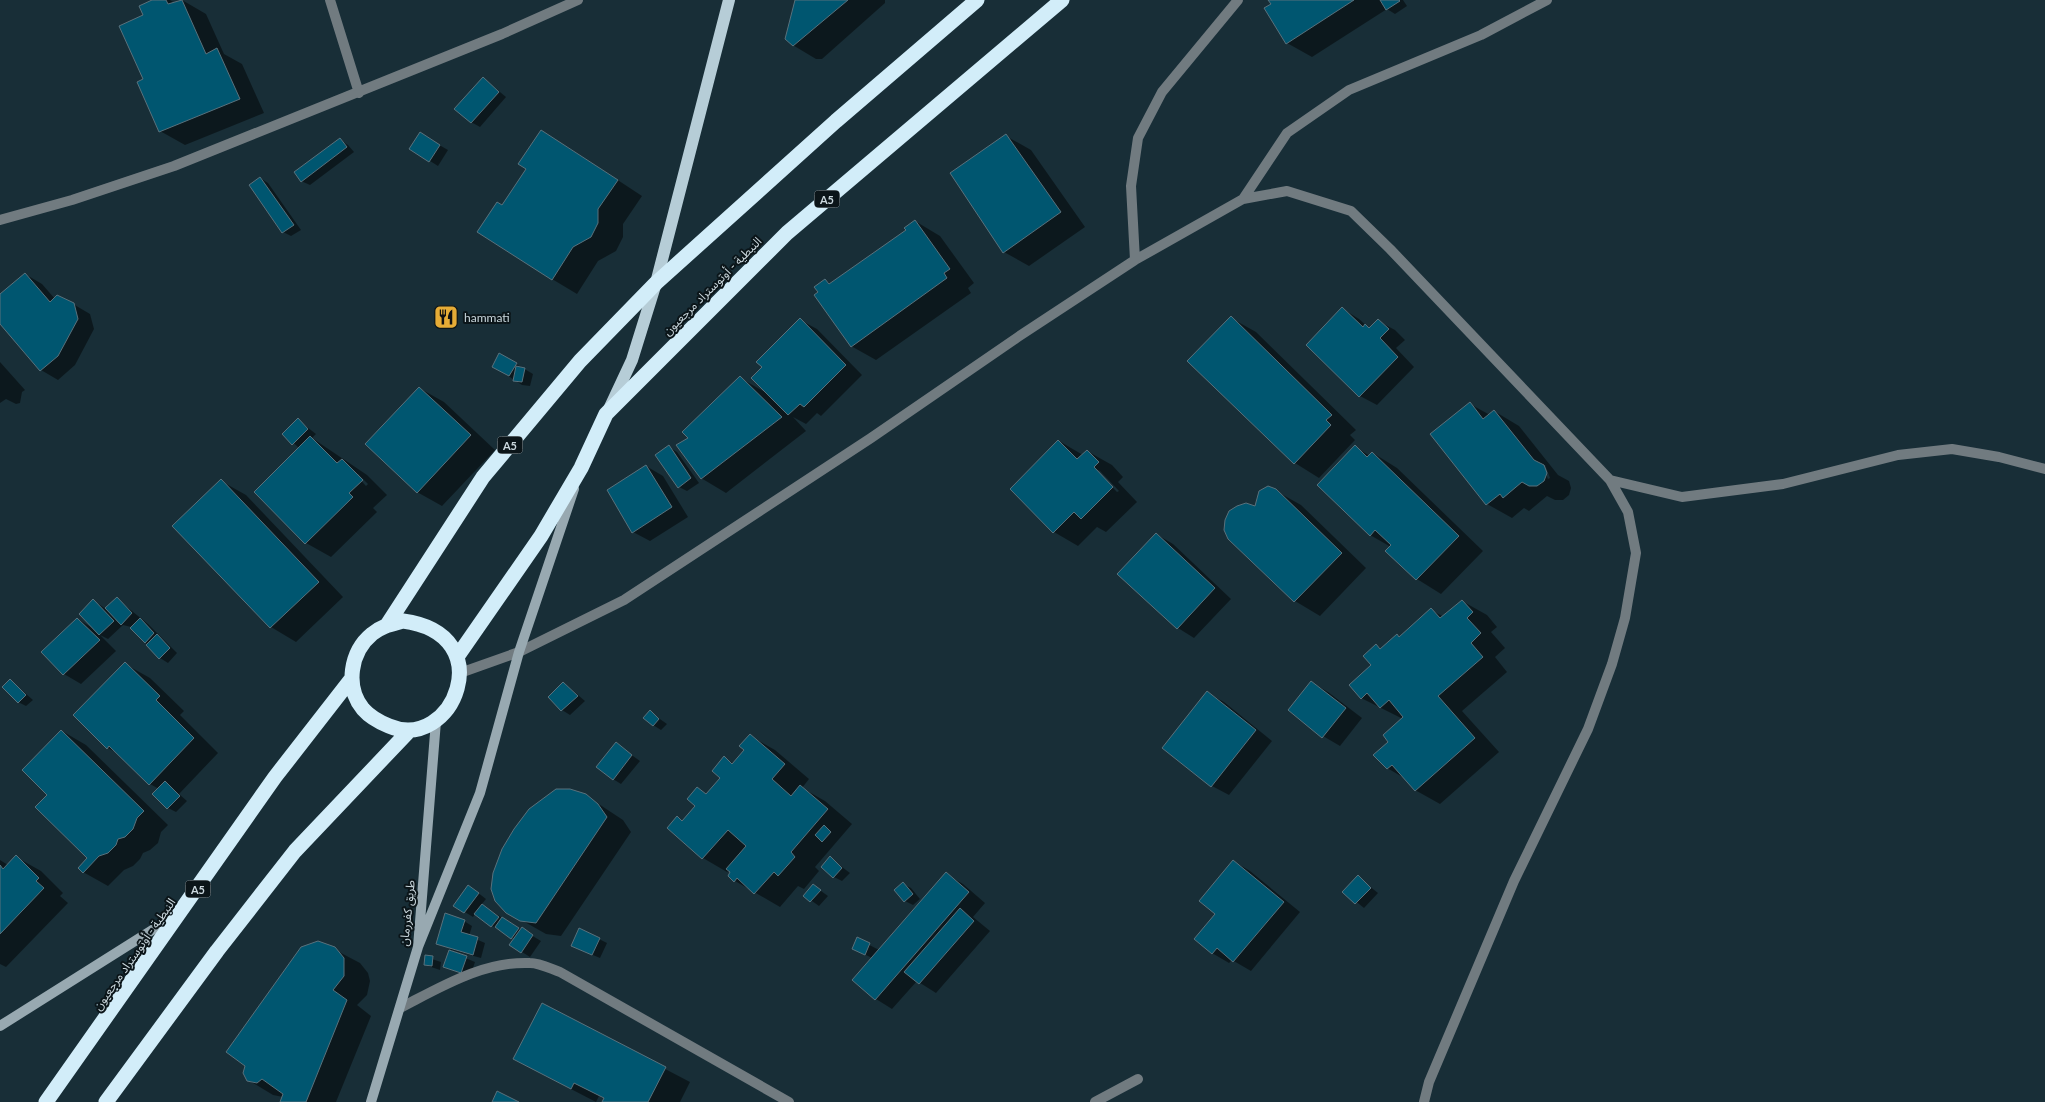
<svg xmlns="http://www.w3.org/2000/svg" width="2045" height="1102" font-family="Lato,'Noto Sans Arabic',sans-serif">
	<style>
		.shadow { fill: #0007; fill-rule: evenodd }
		.building { fill: #005670; stroke: #59717c }
		.lines { fill: none; stroke-linecap: round; stroke-linejoin: round }
		.street { stroke: #717b80; stroke-width: 10 }
		.secondary { stroke: #98a9b1; stroke-width: 10 }
		.primary { stroke: #b6cdd7; stroke-width: 12 }
		.highway { stroke: #d2edf9; stroke-width: 15 }
		.labels { text-anchor: middle; dominant-baseline: central; stroke-width: 4; stroke-linejoin: round; paint-order: stroke }
		.shield { fill: #0b1519; stroke: #919da2; stroke-width: 1 }
		.shield-label { font-size: 11px; font-weight: bold; fill: #cad7dd }
		.street-label { font-size: 12px; fill: #cad7dd; stroke: #0b1519 }
		.poi-label { font-size: 12px; fill: #cad7dd; stroke: #0b1519; text-anchor: start }
	</style>
	<rect width="100%" height="100%" fill="#182e37"/>
	<path class="shadow" d="M155,0H170L175,3L182,0L206,14L224,54L242,64L264,113L185,145L160,131L145,80V16Z
		M797,0H885V3L822,59H816L791,44L786,39Z
		M1270,0H1403L1407,6L1395,14L1387,9L1312,57L1287,43Z
		M483,78L506,97L480,127L471,122Z
		M420,134L448,150L438,166L411,149Z
		M1006,136L1031,150L1085,227L1029,266L1004,252Z
		M340,140L348,145L354,152L310,185L301,181Z
		M566,146L642,196L623,224V237L616,251L598,261L577,294L552,279L502,206Z
		M260,178L268,183L301,230L291,236L283,232Z
		M915,221L940,236L974,283L968,288L971,293L876,360L851,346L820,292L825,280L831,284L908,230Z
		M25,274L42,284L55,299L73,304L90,314L94,329L75,365L58,380L41,370L0,322V295Z
		M1343,309L1359,319L1370,329L1378,321L1395,330L1405,340L1396,348L1414,367L1377,405L1360,396Z
		M1231,318L1256,332L1356,430L1350,435L1355,440L1319,478L1295,463L1189,361Z
		M800,320L817,329L862,375L821,416L817,413L806,424L793,417L806,431L726,493L701,478L690,438L740,378L765,392L763,367Z
		M0,362L25,390L22,392L20,403L16,404L6,399L0,403Z
		M516,364L533,374L530,386L522,385L493,366Z
		M419,388L444,402L495,450L442,506L417,492Z
		M1470,404L1490,415L1494,411L1519,426L1558,475L1569,481L1571,488L1569,495L1563,500H1555L1547,496L1529,511L1524,508L1512,518L1487,504ZM1542,465H1545L1550,478L1548,479Z
		M298,420L316,434L312,438L367,475L387,495L373,508L377,512L331,557L306,543L299,448L284,434ZM355,474H358L368,484L366,486Z
		M1059,441L1083,455L1087,451L1112,465L1123,477L1118,482L1137,502L1106,532L1097,527L1078,546L1054,532ZM1094,468L1100,471L1119,491L1117,492Z
		M669,447L677,452L699,483L687,491L679,487Z
		M1355,447L1370,456L1373,453L1397,468L1483,551L1441,594L1417,579L1387,551L1391,547L1370,535Z
		M646,466L663,476L688,517L650,541L633,532Z
		M221,481L246,495L343,597L296,642L271,627L174,526Z
		M1263,489L1276,491L1301,505L1366,568L1320,616L1295,601L1229,539L1256,508L1258,496Z
		M1156,534L1173,544L1231,599L1194,638L1178,628Z
		M117,599L148,624L177,653L168,663L160,658L131,627L123,625L108,639L100,635L116,651L81,684L64,674L43,652L78,619L94,629V601L106,609Z
		M1462,601L1487,615L1497,627L1491,632L1505,648L1495,657L1507,672L1462,711L1499,752L1440,804L1415,790L1406,779L1387,768L1390,742L1403,719L1361,698L1373,666L1376,646L1382,649L1397,635L1400,637L1431,610L1444,617Z
		M125,664L150,678L184,711L180,715L218,753L179,794L187,801L176,812L168,808L159,789L150,784L119,754L108,748Z
		M10,680L33,700L26,706L18,702Z
		M564,683L585,701L570,715L562,710L549,697Z
		M1312,683L1328,692L1362,718L1340,746L1323,736Z
		M1207,693L1224,702L1272,741L1229,795L1212,786Z
		M650,712L667,724L661,730L653,725Z
		M62,731L86,745L168,825L161,832L158,843L150,850L143,853L140,859L133,866L124,870L108,886L83,872L89,858L49,795Z
		M750,736L775,750L809,779L802,788L825,801L852,824L815,867L819,871L804,889L798,886L780,907L735,881L729,876L732,872L730,870L727,872L703,858L677,818L683,821L697,806V789L707,794L722,777L724,758L734,764L746,750Z
		M616,744L640,761L621,784L613,779Z
		M585,795L623,820L631,832L561,936L546,934L507,912Z
		M16,857L41,871L63,893L60,896L68,903L6,967L0,964V860L8,865Z
		M830,858L850,873L842,881L834,877Z
		M1233,861L1250,871L1300,912L1251,971L1232,960L1229,963L1212,953Z
		M946,874L963,884L985,903L973,917L990,931L936,993L917,981L892,1009L876,999L853,980L872,958L862,953L858,939L879,950Z
		M1358,877L1378,893L1364,908L1344,892Z
		M903,884L911,888L920,899L913,905L905,901Z
		M814,886L828,896L819,906L805,896Z
		M477,892L486,899L481,905L541,941L530,957L522,952L515,939L501,930L492,926L475,914L473,917L455,906Z
		M464,921L472,926L469,936L485,943L481,958L452,950L451,952L475,962L470,977L444,966L451,949L437,943Z
		M599,939L607,943L600,958L581,950Z
		M322,943L360,963L368,973L370,981L367,995L357,1005L371,1016L336,1102H281L283,1097L273,1095L248,1080L302,948L309,944Z
		M426,957L441,962L440,970L425,965Z
		M543,1005L690,1082L680,1102H604L605,1099L599,1096L596,1102L540,1073Z"/>
	<path class="building" d="M152,0H166L168,4L182,0L206,54L217,48L240,99L159,132L137,82L143,79L119,26L143,15L139,6Z
		M795,0H848L793,46L785,39Z
		M1268,0H1354L1286,44L1264,8L1271,4Z
		M1380,0H1399L1400,1L1386,10Z
		M483,77L499,92L471,123L454,109Z
		M541,130L618,180L598,209V223L591,237L573,247L552,280L477,232L497,202L502,205L526,169L518,164Z
		M420,132L440,145L429,162L409,149Z
		M1006,134L1061,212L1003,253L950,173Z
		M340,138L347,147L301,182L294,172Z
		M260,177L294,225L282,233L249,185Z
		M915,220L950,269L944,273L947,278L851,347L814,295L818,292L814,287L825,279L829,284L906,230L904,228Z
		M25,273L50,302L57,295L74,303L78,319L58,356L40,371L0,324V294Z
		M1342,307L1363,327L1365,324L1369,328L1378,319L1389,329L1380,338L1398,357L1359,397L1306,345Z
		M1231,316L1332,415L1326,420L1331,425L1294,464L1187,361Z
		M800,318L846,365L804,407L800,404L788,415L751,378L762,367L756,362Z
		M499,353L517,363L509,376L492,367Z
		M516,366L525,368L522,382L513,381Z
		M740,376L782,417L701,479L676,445L688,438L682,432Z
		M419,387L471,435L417,493L365,444Z
		M1470,402L1483,419L1494,410L1534,460L1544,465L1547,473L1544,481L1537,486H1529L1522,482L1503,498L1500,494L1486,505L1430,434Z
		M298,418L308,429L292,445L282,434Z
		M310,436L337,463L342,459L363,480L349,493L353,497L305,544L254,492Z
		M1058,440L1077,459L1087,450L1099,462L1094,467L1113,487L1081,519L1074,512L1053,533L1010,489Z
		M669,445L691,478L678,488L655,455Z
		M1355,445L1367,457L1372,452L1459,536L1416,580L1385,551L1391,545L1375,530L1370,536L1317,485Z
		M646,465L672,507L632,533L607,490Z
		M221,479L319,582L270,628L172,526Z
		M1268,486L1276,489L1342,553L1294,602L1228,539L1224,530L1225,520L1229,511L1237,506L1246,503L1255,506L1259,491Z
		M1156,533L1215,588L1177,629L1117,574Z
		M117,597L132,613L121,625L105,608Z
		M93,599L114,621L99,635L79,614Z
		M1462,600L1473,612L1467,618L1481,633L1471,643L1483,657L1438,696L1475,738L1415,791L1392,765L1387,769L1373,755L1388,742L1383,735L1403,717L1389,700L1380,708L1367,693L1361,699L1349,685L1371,665L1363,656L1376,644L1380,649L1397,634L1399,637L1431,608L1440,618Z
		M77,618L100,640L63,675L41,652Z
		M140,618L154,633L145,643L130,628Z
		M157,634L170,648L159,659L146,645Z
		M125,662L160,696L156,700L194,738L149,785L109,746L107,749L73,715Z
		M10,679L26,695L18,703L2,687Z
		M1311,681L1346,708L1322,738L1288,710Z
		M563,682L578,696L561,711L548,697Z
		M1207,691L1256,730L1211,787L1162,748Z
		M650,710L659,719L653,726L643,718Z
		M61,730L144,811L137,818L133,829L125,837L118,839L116,845L108,853L99,856L83,873L78,868L87,858L35,807L47,795L22,770Z
		M750,734L785,764L772,779L791,796L800,785L828,809L791,852L795,857L778,876L774,872L754,894L737,878L734,882L728,876L730,872L726,869L746,846L728,830L702,859L667,828L677,816L682,821L695,806L687,799L697,787L706,794L720,778L712,771L724,756L732,764L744,750L739,746Z
		M616,742L632,755L613,780L596,767Z
		M165,781L180,796L167,809L152,794Z
		M556,789H570L586,794L598,804L607,817L536,923L520,921L506,913L495,901L491,889L493,873L502,849L514,829L529,809Z
		M824,825L831,832L822,842L815,835Z
		M16,855L39,878L36,881L44,888L0,934V865L3,869Z
		M830,856L842,868L833,878L821,867Z
		M1233,860L1284,902L1233,962L1217,948L1212,954L1194,939L1215,914L1199,901Z
		M946,872L969,892L875,1000L852,980Z
		M1358,875L1371,888L1355,904L1342,892Z
		M903,882L913,894L904,902L894,890Z
		M813,884L821,890L810,902L803,896Z
		M468,885L479,893L464,913L453,906Z
		M482,904L499,917L491,927L474,914Z
		M960,908L974,921L919,984L904,972Z
		M445,913L465,920L461,932L478,937L473,955L436,944Z
		M502,917L519,928L511,939L495,927Z
		M522,927L533,935L521,953L509,945Z
		M579,928L600,938L592,955L571,946Z
		M857,937L870,943L865,955L852,949Z
		M318,941L335,947L344,958V976L333,990L347,1000L306,1102H280L283,1094L262,1079L257,1083L247,1081L243,1073L245,1066L226,1052L301,947Z
		M449,950L467,956L461,973L443,967Z
		M425,955L433,956L432,966L424,965Z
		M542,1003L666,1067L648,1102H602L604,1098L574,1083L571,1089L513,1059Z
		M497,1091L519,1102H492Z"/>
	<g class="lines">
		<path class="street" d="M330,0L359,93
			M1243,199L1287,133L1349,90L1481,35L1547,0
			M0,220L72,200L174,166L502,34L578,0
			M1135,260L1131,186L1138,138L1162,92L1238,0
			M1610,480L1682,497L1783,484L1898,455L1952,449L1999,457L2045,469
			M460,673L519,652L624,600L871,438L1018,337L1135,260L1243,199L1287,191L1351,211L1390,249L1610,480L1628,512L1636,553L1625,618L1612,664L1588,729L1514,881L1429,1082L1424,1102
			M400,1008C441,987 483,961 530,963C540,963 551,969 560,972L789,1102
			M1095,1102L1138,1079"/>
		<path class="secondary" d="M418,947L480,793L519,652L574,489
			M0,1026L173,917
			M371,1102L418,947L436,721"/>
		<path class="primary" d="M610,407L632,360L656,283L729,0"/>
		<path class="highway" d="M403,621C502,634 453,753 389,726C379,722 370,717 363,709C345,687 350,652 372,634C381,626 392,624 403,621Z
			M387,625L483,477L580,361L656,283L836,121L977,0
			M457,657L541,536L581,468L606,414L787,233L1062,0
			M46,1102L275,777L352,678
			M106,1102L217,951L295,851L409,731"/>
	</g>
	<defs>
		<g id="restaurant-square" transform="scale(1.25)"><rect x="-9" y="-9" width="18" height="18" rx="4" fill="#e6ac36" stroke="#0b1519"/><path d="M-5-6h1v4h1v-4h1v4h1v-4h1v5L-1.5 .5V6h-2V.5L-5-1ZM5-6V6H3V1.5H1.5Q1.5-4 5-6Z" fill="#111"/></g>
	</defs>
	<g fill-rule="evenodd">
		<use href="#restaurant-square" x="446" y="317"/>
	</g>
	<g class="labels">
		<g class="shield">
			<rect x="814.5" y="190.5" width="25" height="17" rx="4"/>
			<rect x="497.5" y="436.5" width="25" height="17" rx="4"/>
			<rect x="185.5" y="880.5" width="25" height="17" rx="4"/>
		</g>
		<g class="shield-label">
			<text x="827" y="199">A5</text>
			<text x="510" y="445">A5</text>
			<text x="198" y="889">A5</text>
		</g>
		<g class="street-label">
			<text transform="translate(712 286) rotate(-45)">النبطية - أوتوستراد مرجعيون</text>
			<text transform="translate(407 913) rotate(-84)">طريق كفررمان</text>
			<text transform="translate(134 954) rotate(-55)">النبطية - أوتوستراد مرجعيون</text>
		</g>
		<g class="poi-label">
			<text x="464" y="317">hammati</text>
		</g>
	</g>
</svg>
